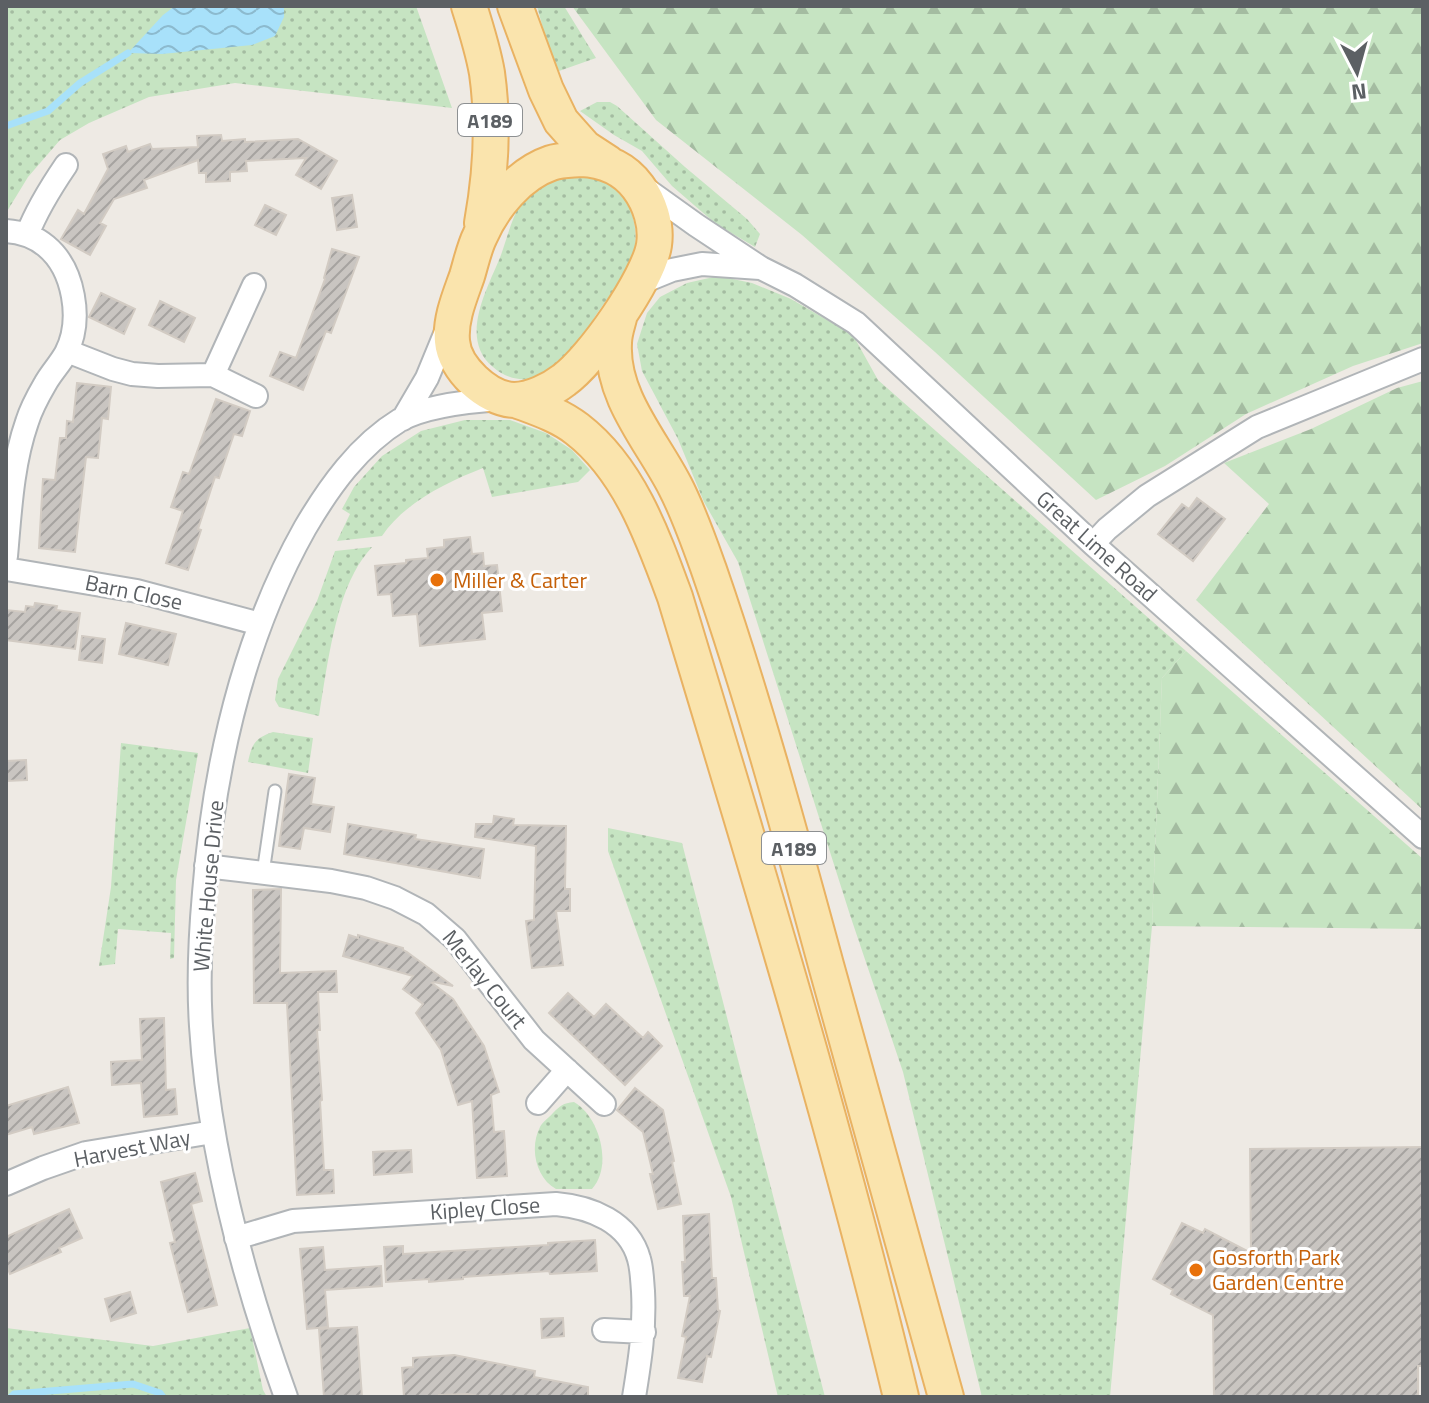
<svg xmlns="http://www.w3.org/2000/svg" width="1429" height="1403" font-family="'Titillium Web',sans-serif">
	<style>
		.grass { fill: url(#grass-dots) }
		.forest { fill: url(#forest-firs) }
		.water { fill: url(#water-waves) }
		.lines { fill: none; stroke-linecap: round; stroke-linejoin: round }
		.stream { stroke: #a8e1fa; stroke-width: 7 }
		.building { fill: url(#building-hatch); stroke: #d2cbc3; stroke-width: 2 }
		.lane-casing { stroke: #b1b5b8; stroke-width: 15 }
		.street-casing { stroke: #b1b5b8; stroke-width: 26 }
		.primary-casing { stroke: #e9b262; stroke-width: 38 }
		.lane { stroke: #fff; stroke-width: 11 }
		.street { stroke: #fff; stroke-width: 22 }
		.primary { stroke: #fae4ad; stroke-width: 34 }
		.food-dot { fill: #e8710a; stroke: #fff; stroke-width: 3 }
		.labels { text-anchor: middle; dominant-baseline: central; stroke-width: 6; stroke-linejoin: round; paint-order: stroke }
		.shield { fill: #fff; stroke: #8d9092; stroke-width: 2 }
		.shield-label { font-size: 20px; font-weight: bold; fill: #5c6064 }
		.street-label { font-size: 22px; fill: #5c6064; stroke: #fff }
		.food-label { font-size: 22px; fill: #c56008; stroke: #fff; text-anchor: start }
	</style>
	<defs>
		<pattern id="grass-dots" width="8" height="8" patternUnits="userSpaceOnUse" patternTransform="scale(2)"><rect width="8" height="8" fill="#c6e4c2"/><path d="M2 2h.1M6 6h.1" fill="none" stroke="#a4bca1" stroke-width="1.8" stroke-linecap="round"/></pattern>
		<pattern id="forest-firs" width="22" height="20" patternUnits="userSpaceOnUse" patternTransform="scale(2)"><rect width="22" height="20" fill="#c6e4c2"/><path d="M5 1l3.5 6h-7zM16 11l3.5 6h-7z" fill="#a4bca1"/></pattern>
		<pattern id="water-waves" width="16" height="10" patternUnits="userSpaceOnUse" patternTransform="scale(2)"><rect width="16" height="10" fill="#a8e1fa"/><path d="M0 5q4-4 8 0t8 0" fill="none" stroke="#8cbace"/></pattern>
		<pattern id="building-hatch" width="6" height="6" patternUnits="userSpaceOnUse" patternTransform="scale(2)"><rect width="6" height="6" fill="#c9c5c1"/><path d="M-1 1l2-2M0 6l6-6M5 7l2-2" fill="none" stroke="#a6a3a0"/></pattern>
	</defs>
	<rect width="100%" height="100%" fill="#eeeae4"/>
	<path class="grass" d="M6,6H416L452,108L235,83L149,97L89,123L60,140L28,177L6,213Z
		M537,6H564L596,58L559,71L545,36Z
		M597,102H610L617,106L685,167L747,219L760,234L755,247L716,224L672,186L642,151L614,135L580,111Z
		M552,175C565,175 582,172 594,175C629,184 644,230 631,261C624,279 609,296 598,312C589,325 583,342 573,353C565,362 544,378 532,379C518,381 504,377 493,367C458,338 488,288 501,255C508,235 514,209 528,193C534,186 544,180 552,175Z
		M718,276L752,283L791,299L853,335L878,380L1186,651L1162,678L1152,926L1110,1397H982L903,1072L850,915L738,562L704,502L678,439L642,371L637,344L647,313L660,297L687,283Z
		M465,420H510L546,433L572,450L590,470L578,482L492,497L483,468C447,482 404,503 382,536L337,541L350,514L342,509L354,487L382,456L421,431Z
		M372,547C365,555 359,563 354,573C334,610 326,673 319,716L279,707L275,700L278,679L317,601L335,551Z
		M273,732L313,738L308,773L248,762C252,744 255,738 273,732Z
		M121,743L198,753L176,880L174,958L170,959L171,933L118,929L115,964L99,966L111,887Z
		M608,828L682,843L825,1397H778L731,1197L608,851Z
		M574,1102C600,1117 613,1166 592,1189H556C536,1178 529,1148 540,1127C542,1122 549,1118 553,1113C560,1106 563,1103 574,1102Z
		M6,1328L153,1346L250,1328L263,1390L267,1397H6Z"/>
	<path class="forest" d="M572,6H1423V343L1353,366L1246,414L1165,466L1096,500L935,352L802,235L656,120Z
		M1423,381V810L1196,600L1269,504L1224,463L1311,429L1397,388Z
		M1186,651L1423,859V929L1152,926L1162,678Z"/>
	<path class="water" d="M175,6H284V17L275,36L252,45L162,54L128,53L163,15Z"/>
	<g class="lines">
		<path class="stream" d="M6,126L48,111L80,83L128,53
			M11,1397L14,1394L133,1384L160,1393L163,1397"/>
	</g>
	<path class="building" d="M221,135L222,141L245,139V142L298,139L337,161L321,189L296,175L306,158L246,161L247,171L230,172V181L206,182V173H199L198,160L144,180L147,188L114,199L100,223L106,226L90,255L61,239L78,210L84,214L108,169L103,154L126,146L128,152L150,144L152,149L198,147L197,136Z
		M352,195L357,227L337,230L332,198Z
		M265,205L286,215L276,235L255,225Z
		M332,249L359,257L331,333L326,331L303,390L270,376L280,352L296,358L325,279L324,278Z
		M101,293L135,309L124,334L89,317Z
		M160,301L195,318L184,342L149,325Z
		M77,383L111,387L108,419L102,418L98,458L86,457L75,552L39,548L43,479L55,480L60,438H66L67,421L73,422Z
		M216,399L250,411L242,436L234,434L219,478L215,477L198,529L201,530L188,570L166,563L183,511L171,507L183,472L189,474Z
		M1197,498L1225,519L1193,561L1158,534L1182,504L1189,509Z
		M470,537L472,554L483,553L484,566L497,565L502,611L482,613L485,639L420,646L417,614L393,616L391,594L378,595L375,566L406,563V560L428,558L427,549L444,547V540Z
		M35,603L57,606L56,610L80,613L75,649L6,640V610L25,612L26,606L34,607Z
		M126,623L176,634L168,665L119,654Z
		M82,636L105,639L102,663L79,660Z
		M26,760L27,780L6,781V761Z
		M289,774L315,778L311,804L334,807L330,832L304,828L300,849L279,846Z
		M494,816L514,819L513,825L566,826L565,889H570V911H556L563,965L532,968L526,921L534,920L536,846L475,837L476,824H493Z
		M348,824L416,835L415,839L484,849L480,878L344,854Z
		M281,889L280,973L336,971L337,992H318L320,1030H317L322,1100L320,1101L324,1170H333L334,1193L297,1195L287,1003H254L253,890Z
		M349,935L358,938V935L403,948V950L407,952L453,986L434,982L432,983L453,999L484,1046L499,1092L491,1095L494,1132L504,1131L507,1176L477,1178L472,1101L458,1105L441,1050L416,1013L423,1004L403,989L413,976L343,956Z
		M568,993L594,1017L606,1004L643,1038L648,1032L662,1046L625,1085L549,1013Z
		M164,1018L166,1090L175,1089L177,1114L144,1117L141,1083L112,1085L111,1062L142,1060L140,1019Z
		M68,1087L79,1123L34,1134L32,1127L6,1135V1106Z
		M635,1088L663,1110L674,1161L672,1162L681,1204L658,1209L650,1174H653L643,1132L617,1110Z
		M1423,1147V1366H1418V1397H1214L1213,1315L1171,1294L1173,1290L1153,1279L1182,1223L1203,1233L1205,1229L1251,1253L1250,1149Z
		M411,1150L412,1172L374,1175L373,1152Z
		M195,1173L202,1201L191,1204L217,1305L188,1312L170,1243L175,1242L161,1182Z
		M69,1209L82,1238L59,1248L61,1252L10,1274L6,1264V1237Z
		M709,1214L712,1278H716L718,1310L720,1311L711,1357L707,1356L702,1382L678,1378L686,1337L682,1336L690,1296H684L682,1262H685L683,1216Z
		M595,1240L597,1271L550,1274L549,1271L463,1277V1279L429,1282V1279L386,1282L384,1247L403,1246V1254L548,1245V1243Z
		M323,1247L325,1270L381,1266L382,1286L325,1290L328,1327L307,1329L300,1249Z
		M130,1292L136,1313L111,1321L105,1299Z
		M563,1318L564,1336L542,1338L541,1319Z
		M357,1327L362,1397H324L319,1329Z
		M454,1355L535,1371L534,1377L588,1387V1397H483L468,1394L439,1395V1397H404L402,1368L413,1367V1358Z"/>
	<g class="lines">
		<g class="lane-casing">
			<path id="lane" d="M263,873L275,791"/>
		</g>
		<g class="street-casing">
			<path id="street" d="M643,187L696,225L761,268L795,285L856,323L1093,544L1423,837
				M6,231C20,232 34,236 46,246C74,269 83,320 66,353C60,364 51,373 45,384C38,396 31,409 27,422C12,465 10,512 6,556
				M27,235C37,209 51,187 66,165
				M640,283L672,270L702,264L760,268
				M67,351L113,369L132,374L158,376L213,375L256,396
				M213,375L254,285
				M403,419L427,378L448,327
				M1093,544L1107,529L1147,496L1257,427L1423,359
				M6,569L137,591L260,624
				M206,866L331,881L366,888L395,898L426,914L455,939L534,1040L604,1104
				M538,1103L567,1070
				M6,1184L43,1168L86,1153L213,1132
				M236,1238L293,1221L556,1204C591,1207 629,1222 639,1259C642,1269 642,1280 643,1291C645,1328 640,1360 634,1397
				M604,1330L644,1332
				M286,1397C243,1278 209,1153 201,1026C198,981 200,938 204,893C214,766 242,640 305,528C329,487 359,445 400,420C425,406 472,401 500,399"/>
		</g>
		<g class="primary-casing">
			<path id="primary" d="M469,6C476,28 483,50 487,73C494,123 491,173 482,223
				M515,6L546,90L561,121L585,148L608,163
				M581,159C605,160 624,168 638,187C650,203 657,225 654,245C649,278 592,360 564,380C551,390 531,400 514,400C487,399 454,368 452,341C450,319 460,296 467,276C471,263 474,248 480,236C493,206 519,174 551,163C560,160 571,160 581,159Z
				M620,314C618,323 614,333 614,343C611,397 652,441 675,486C689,513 699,542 709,570C754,700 790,833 826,965C866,1109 906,1253 946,1397
				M516,400C537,408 559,415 577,429C629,469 653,537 675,597C755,862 836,1127 901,1397"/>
		</g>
		<use href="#lane" class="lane"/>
		<use href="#street" class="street"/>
		<use href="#primary" class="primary"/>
	</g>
	<g class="food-dot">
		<circle cx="437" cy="580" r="8"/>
		<circle cx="1196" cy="1270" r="8"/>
	</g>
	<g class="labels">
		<g class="shield">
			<rect x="458" y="104" width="64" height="32" rx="6"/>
			<rect x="762" y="832" width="64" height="32" rx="6"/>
		</g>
		<g class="shield-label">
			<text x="490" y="120">A189</text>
			<text x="794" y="848">A189</text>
		</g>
		<g class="street-label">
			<text transform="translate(1097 546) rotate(42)">Great Lime Road</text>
			<text transform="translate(134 592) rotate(12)">Barn Close</text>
			<text transform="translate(208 886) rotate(-85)">White House Drive</text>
			<text transform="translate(485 979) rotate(51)">Merlay Court</text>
			<text transform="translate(132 1148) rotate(-11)">Harvest Way</text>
			<text transform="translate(485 1208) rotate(-4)">Kipley Close</text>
		</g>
		<g class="food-label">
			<text x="453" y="580">Miller &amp; Carter</text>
			<text x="1212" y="1257">Gosforth Park<tspan x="1212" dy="25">Garden Centre</tspan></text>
		</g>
	</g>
	<rect width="1429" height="1403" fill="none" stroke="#5c6064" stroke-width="16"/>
	<g transform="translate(1357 72) rotate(174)" stroke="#ffffff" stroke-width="6" paint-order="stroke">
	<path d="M0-6L14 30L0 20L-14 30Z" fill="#5c6064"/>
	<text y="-12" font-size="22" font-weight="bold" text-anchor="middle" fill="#5c6064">N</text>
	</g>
</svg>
